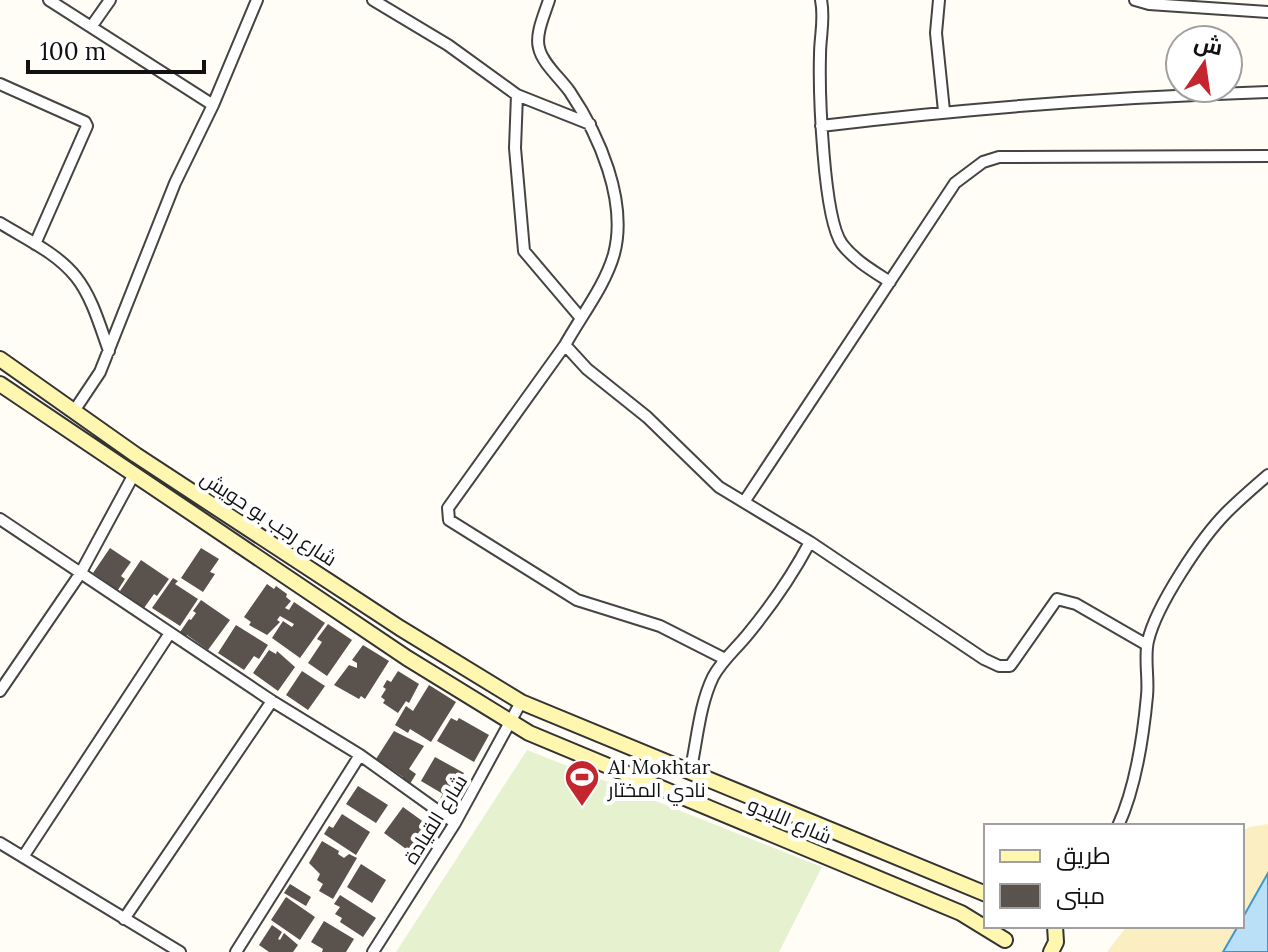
<svg xmlns="http://www.w3.org/2000/svg" width="1268" height="952" font-family="Lora,Cairo,serif">
	<style>
		.sand { fill: #fbeec1 }
		.pitch { fill: #e6f2cf }
		.water { fill: #b9e0f7; stroke: #3f96cf; stroke-width: 2 }
		.building { fill: #5a524d }
		.lines { fill: none; stroke-linecap: round; stroke-linejoin: round }
		.street-casing { stroke: #444; stroke-width: 14 }
		.secondary-casing { stroke: #333; stroke-width: 18 }
		.street { stroke: #fff; stroke-width: 10 }
		.secondary { stroke: #fff6b0; stroke-width: 14 }
		.labels { text-anchor: middle; dominant-baseline: central; stroke-width: 8; stroke-linejoin: round; paint-order: stroke }
		.street-label { font-size: 20px; fill: #111; stroke: #fff }
		.poi-label { font-size: 20px; fill: #111; stroke: #fff; text-anchor: start }
	</style>
	<rect width="100%" height="100%" fill="#fffdf5"/>
	<path class="sand" d="M1268,824V873L1242,919V831L1250,827Z
		M1127,926H1238L1223,952H1107Z"/>
	<path class="pitch" d="M527,750L822,867L779,952H396Z"/>
	<path class="water" d="M1268,873V952H1223L1238,926H1242V919Z"/>
	<path class="building" d="M110,548L131,562L121,576L125,579L116,593L104,585L106,582L93,573Z
		M201,548L219,559L210,572L215,574L203,592L181,578Z
		M141,560L169,579L157,596L154,594L144,608L120,591Z
		M173,578L178,581L175,584L198,599L180,626L152,608Z
		M267,584L274,589L276,586L287,594L286,597L291,601L285,608L289,610L294,602L325,623L300,658L272,638L283,621L292,627L294,624L280,616L277,620L280,622L267,635L249,625L251,622L244,617Z
		M201,600L230,620L208,650L187,635L184,639L178,635L189,619L191,620L196,613L193,611Z
		M328,624L352,640L327,676L308,663L322,642L317,639Z
		M236,625L268,645L259,659L254,656L244,670L218,653Z
		M363,645L389,661L365,699L361,696L359,699L334,685L349,665L357,668V663L352,660Z
		M269,650L276,654L277,651L295,667L278,691L253,673Z
		M302,671L325,686L308,710L286,695Z
		M398,671L419,684L409,703L406,701L398,713L383,703L385,700L381,697L386,689L383,687L387,680L391,682Z
		M429,685L456,702L431,742L410,729L408,733L395,725L406,706L413,711Z
		M451,718L457,721L459,718L489,735L474,762L437,741Z
		M394,731L424,746L409,769L416,774L408,787L400,781L403,777L376,759Z
		M435,757L464,773L443,809L436,805L443,794L421,781Z
		M358,786L388,805L376,823L346,804Z
		M403,807L432,828L413,854L384,833Z
		M342,814L370,832L356,855L324,834L329,826L333,828Z
		M322,841L339,851L338,854L344,858L349,854L357,858L333,899L319,891L323,884L317,880L320,874L309,863Z
		M361,864L386,880L372,903L347,887Z
		M290,884L311,897L306,906L284,893Z
		M340,895L376,918L363,937L340,922L342,918L335,914L340,907L334,904Z
		M286,897L315,917L300,940L271,920Z
		M324,921L354,939L346,952H322L323,949L311,942Z
		M272,925L282,932L278,939L280,940L284,933L298,945L293,952H269L259,945Z"/>
	<g class="lines">
		<g class="street-casing">
			<path id="street" d="M49,0L213,105
				M373,0L448,45L517,95L590,124
				M549,0C545,13 535,34 539,48C542,63 561,79 570,92C599,135 628,201 614,254C605,286 581,316 565,345L587,369L647,417L719,487L810,542C793,574 771,606 748,634C736,649 722,660 713,677C699,706 697,742 690,773
				M821,0C825,19 820,36 820,55C819,91 823,218 842,244C854,260 873,271 890,282
				M939,0L936,33L944,111
				M1135,0L1149,4L1268,12
				M91,27L110,0
				M0,84L85,122L87,126L35,244
				M517,95L515,148L524,251L580,317
				M821,126C970,108 1118,97 1268,92
				M0,223C26,239 57,253 76,277C92,297 100,326 109,351
				M565,345L448,508L449,520L577,600L660,626L725,659
				M74,411L100,372L175,183L213,105L257,0
				M744,502L955,183L983,162L999,157L1268,156
				M0,519L272,701L360,755L455,823
				M810,542L984,659L999,666H1010L1057,599L1076,604L1147,645
				M0,691L80,574L133,476
				M1118,826C1136,787 1143,739 1147,696C1149,678 1144,658 1148,641C1156,606 1201,538 1227,512C1240,499 1254,487 1268,475
				M0,843L180,952
				M23,857L170,633
				M124,919L272,701
				M236,952L360,755
				M373,952L455,823L521,702"/>
		</g>
		<g class="secondary-casing">
			<path id="secondary" d="M0,359L136,455L400,628L521,702L986,894
				M0,384L407,658L529,733L961,913L1005,940
				M1051,952L1056,942L1055,926"/>
		</g>
		<use href="#street" class="street"/>
		<use href="#secondary" class="secondary"/>
	</g>
	<defs>
		<g id="stadium-pin" transform="scale(1.8)"><path d="M0 17L-7.5 6A9.5 9.5 0 1 1 7.5 6Z" fill="#c4262e" stroke="#fff"/><path d="M0-5a6.5 5 0 1 0 0 10a6.5 5 0 1 0 0-10ZM-3.5-1.8h7v3.6h-7Z" fill="#fff"/></g>
	</defs>
	<g fill-rule="evenodd">
		<use href="#stadium-pin" x="582" y="777"/>
	</g>
	<g class="labels">
		<g class="street-label">
			<text transform="translate(269 518) rotate(33)">شارع رجب بو حويش</text>
			<text transform="translate(435 819) rotate(-58)">شارع القيادة</text>
			<text transform="translate(790 820) rotate(23)">شارع الليدو</text>
		</g>
		<g class="poi-label">
			<text x="608" y="766">Al Mokhtar<tspan x="608" dy="23">نادي المختار</tspan></text>
		</g>
	</g>
	<rect x="984" y="824" width="260" height="104" fill="#ffffff" stroke="#a0a0a0" stroke-width="2"/>
	<rect x="1000" y="850" width="40" height="12" fill="#fff6b0" stroke="#a0a0a0" stroke-width="2"/>
	<text x="1056" y="864" font-size="24" fill="#111111">طريق</text>
	<rect x="1000" y="884" width="40" height="24" fill="#5a524d" stroke="#a0a0a0" stroke-width="2"/>
	<text x="1056" y="904" font-size="24" fill="#111111">مبنى</text>
	<g transform="translate(1204 64) rotate(13)"><circle r="38" fill="#ffffff" stroke="#a0a0a0" stroke-width="2"/>
	<path d="M0-6L14 30L0 20L-14 30Z" fill="#c4262e"/>
	<text y="-12" font-size="22" font-weight="bold" text-anchor="middle" fill="#111111">ش</text>
	</g>
	<path d="M28 60v12h176v-12" fill="none" stroke="#111111" stroke-width="4"/>
	<text x="40" y="60" font-size="24" fill="#111111" stroke="#ffffff" stroke-width="6" paint-order="stroke">100 m</text>
</svg>
